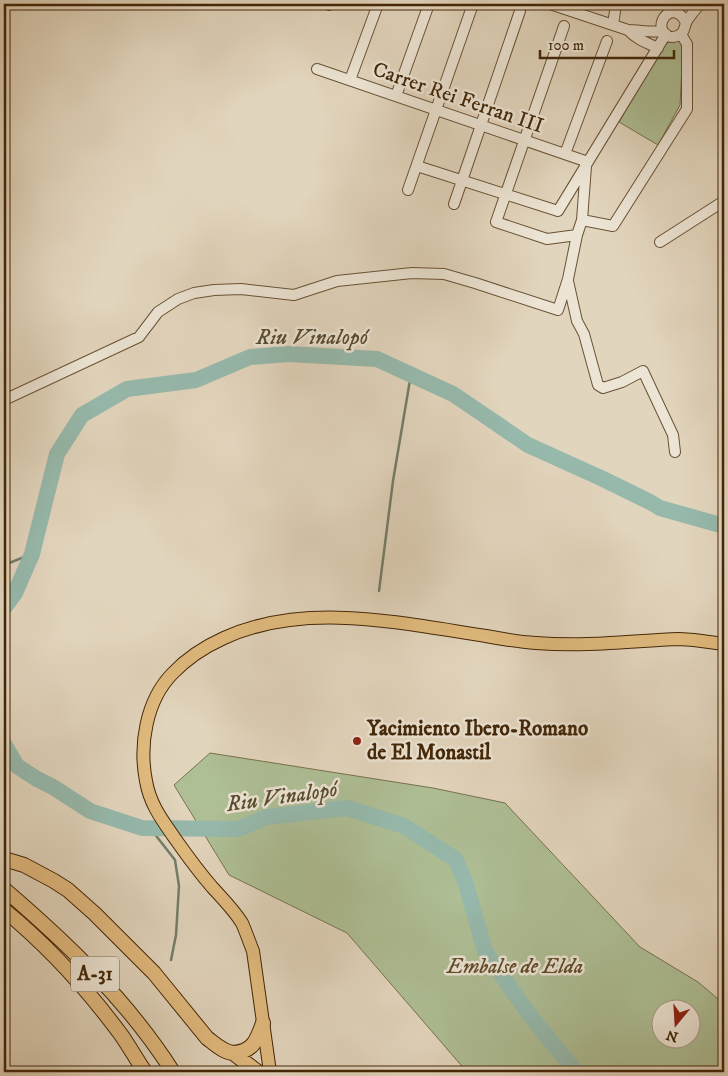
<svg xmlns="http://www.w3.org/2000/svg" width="728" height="1076" font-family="'IM FELL DW Pica',serif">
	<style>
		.green { fill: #aebe95; stroke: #78724e; fill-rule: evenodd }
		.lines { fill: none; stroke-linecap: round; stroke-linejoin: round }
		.stream { stroke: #747e6a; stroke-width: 2.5 }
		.river { stroke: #96b9ac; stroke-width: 16 }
		.minor-casing { stroke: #6a5234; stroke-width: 12 }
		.major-casing { stroke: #422607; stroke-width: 14 }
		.highway-casing { stroke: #422607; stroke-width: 16 }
		.minor { stroke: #ece4d4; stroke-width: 10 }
		.major { stroke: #e1ba7e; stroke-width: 12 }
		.highway { stroke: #e1ba7e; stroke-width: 14 }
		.poi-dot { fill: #8f2418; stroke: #ece4d4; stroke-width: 2 }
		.labels { text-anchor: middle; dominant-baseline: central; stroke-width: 5; stroke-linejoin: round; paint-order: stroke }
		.shield { fill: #ece4d4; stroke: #755f44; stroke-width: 1 }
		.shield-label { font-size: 20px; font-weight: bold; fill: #422607 }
		.street-label { font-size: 21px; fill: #422607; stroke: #ece4d4 }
		.poi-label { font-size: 21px; font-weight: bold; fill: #422607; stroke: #ece4d4; text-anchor: start }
		.park-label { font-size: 21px; font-style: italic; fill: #5d4c2a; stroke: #ece4d4 }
		.water-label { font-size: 22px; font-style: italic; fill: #574b30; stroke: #ece4d4 }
	</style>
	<rect width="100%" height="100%" fill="#e2d5bd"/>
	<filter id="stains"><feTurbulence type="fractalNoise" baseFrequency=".004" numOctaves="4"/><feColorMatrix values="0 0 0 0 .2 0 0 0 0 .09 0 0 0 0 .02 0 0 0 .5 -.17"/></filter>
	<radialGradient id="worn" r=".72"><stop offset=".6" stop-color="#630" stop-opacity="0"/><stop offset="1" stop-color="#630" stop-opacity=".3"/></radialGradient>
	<path class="green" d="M680,40L683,46L680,105L658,145L619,122L667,41L675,42Z
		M210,753L433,788L505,803L640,947L698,982L724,1004V1072H467L347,933L229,875L174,785ZM660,1008H690V1038H660Z"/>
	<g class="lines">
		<path class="stream" d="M4,565L32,554
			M379,591L393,481L411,374
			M150,828L175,860L179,886L176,935L171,960"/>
		<path class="river" d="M4,608L15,593L32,554L57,454L82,415L127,389L196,380L250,357L289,354L377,359L453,394L528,445L601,478L650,502L660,508L724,526
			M4,744L17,766L37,779L53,787L90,811L142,828L238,829L267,817L347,808L404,826L455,859L465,881L485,951L528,1013L576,1072"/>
		<g class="minor-casing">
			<path id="minor" d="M550,4L628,30C640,30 651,33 663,31
				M329,5V4
				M686,23C683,16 679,12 671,12C654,20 662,42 677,36C684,34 684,29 686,23C688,18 696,9 700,4
				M613,25L616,4
				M564,26L496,222L547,239L577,235
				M628,30C636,39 647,43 658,48
				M317,69L588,162
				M350,80L378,4
				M396,96L429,4
				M565,154L607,41
				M417,166L558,211L666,34
				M408,190L473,4
				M454,204L520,11
				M582,220L613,226L687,109V44L681,34
				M660,242L724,201
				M568,281L577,321L584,334L598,385L603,388L622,382L643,371L673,435L675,452
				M4,400L139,337L158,312L178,299L194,293L214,290L241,289L294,295L337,281L412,273L444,274L475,283L558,310L568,279L577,235L582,220L586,166"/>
		</g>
		<g class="major-casing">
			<path id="major" d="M270,1072L253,951C249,941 246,932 242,923C234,910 222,898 212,887C199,872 188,857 176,840C163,821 150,805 146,781C139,745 146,701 172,674C187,658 204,647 224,638C305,601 401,623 486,636C502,639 519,642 536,643C584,647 632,641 679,639L694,640L724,644"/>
		</g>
		<g class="highway-casing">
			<path id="highway" d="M4,859L24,865L54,881L68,890L95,914L154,973L207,1038C215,1044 223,1052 233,1053L258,1072
				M4,889C67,943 128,1001 173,1072
				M4,910C48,946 88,990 122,1036C130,1048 137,1060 145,1072
				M233,1053C253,1052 257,1040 263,1023"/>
		</g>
		<use href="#minor" class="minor"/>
		<use href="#major" class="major"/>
		<use href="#highway" class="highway"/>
	</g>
	<circle class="poi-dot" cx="357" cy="741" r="5"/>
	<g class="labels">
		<rect class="shield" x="71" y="956.5" width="48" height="35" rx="4"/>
		<g class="shield-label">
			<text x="95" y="974">A-31</text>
		</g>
		<g class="street-label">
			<text transform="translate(458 98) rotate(19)">Carrer Rei Ferran III</text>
		</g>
		<g class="poi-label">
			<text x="367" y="729">Yacimiento Ibero-Romano<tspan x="367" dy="24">de El Monastil</tspan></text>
		</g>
		<g class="park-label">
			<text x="515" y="967">Embalse de Elda</text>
		</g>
		<g class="water-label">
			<text x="312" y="337">Riu Vinalopó</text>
			<text transform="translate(282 797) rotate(-8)">Riu Vinalopó</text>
		</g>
	</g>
	<rect width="728" height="1076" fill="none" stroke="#e2d5bd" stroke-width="20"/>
	<rect x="5" y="5" width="718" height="1066" fill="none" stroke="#422607" stroke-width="2.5"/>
	<rect x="10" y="10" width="708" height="1056" fill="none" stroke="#422607"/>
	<g transform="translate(676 1024) rotate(198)"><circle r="24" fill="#ece4d4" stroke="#a89882"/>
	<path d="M0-4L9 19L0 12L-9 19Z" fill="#8f2418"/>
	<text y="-8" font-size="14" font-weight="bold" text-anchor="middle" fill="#422607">N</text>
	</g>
	<path d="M540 50v8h134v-8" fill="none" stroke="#422607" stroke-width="2.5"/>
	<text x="548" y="50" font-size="15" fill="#422607" stroke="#ece4d4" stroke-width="4" paint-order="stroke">100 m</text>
	<rect width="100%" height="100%" filter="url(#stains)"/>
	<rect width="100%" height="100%" fill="url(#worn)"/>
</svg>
